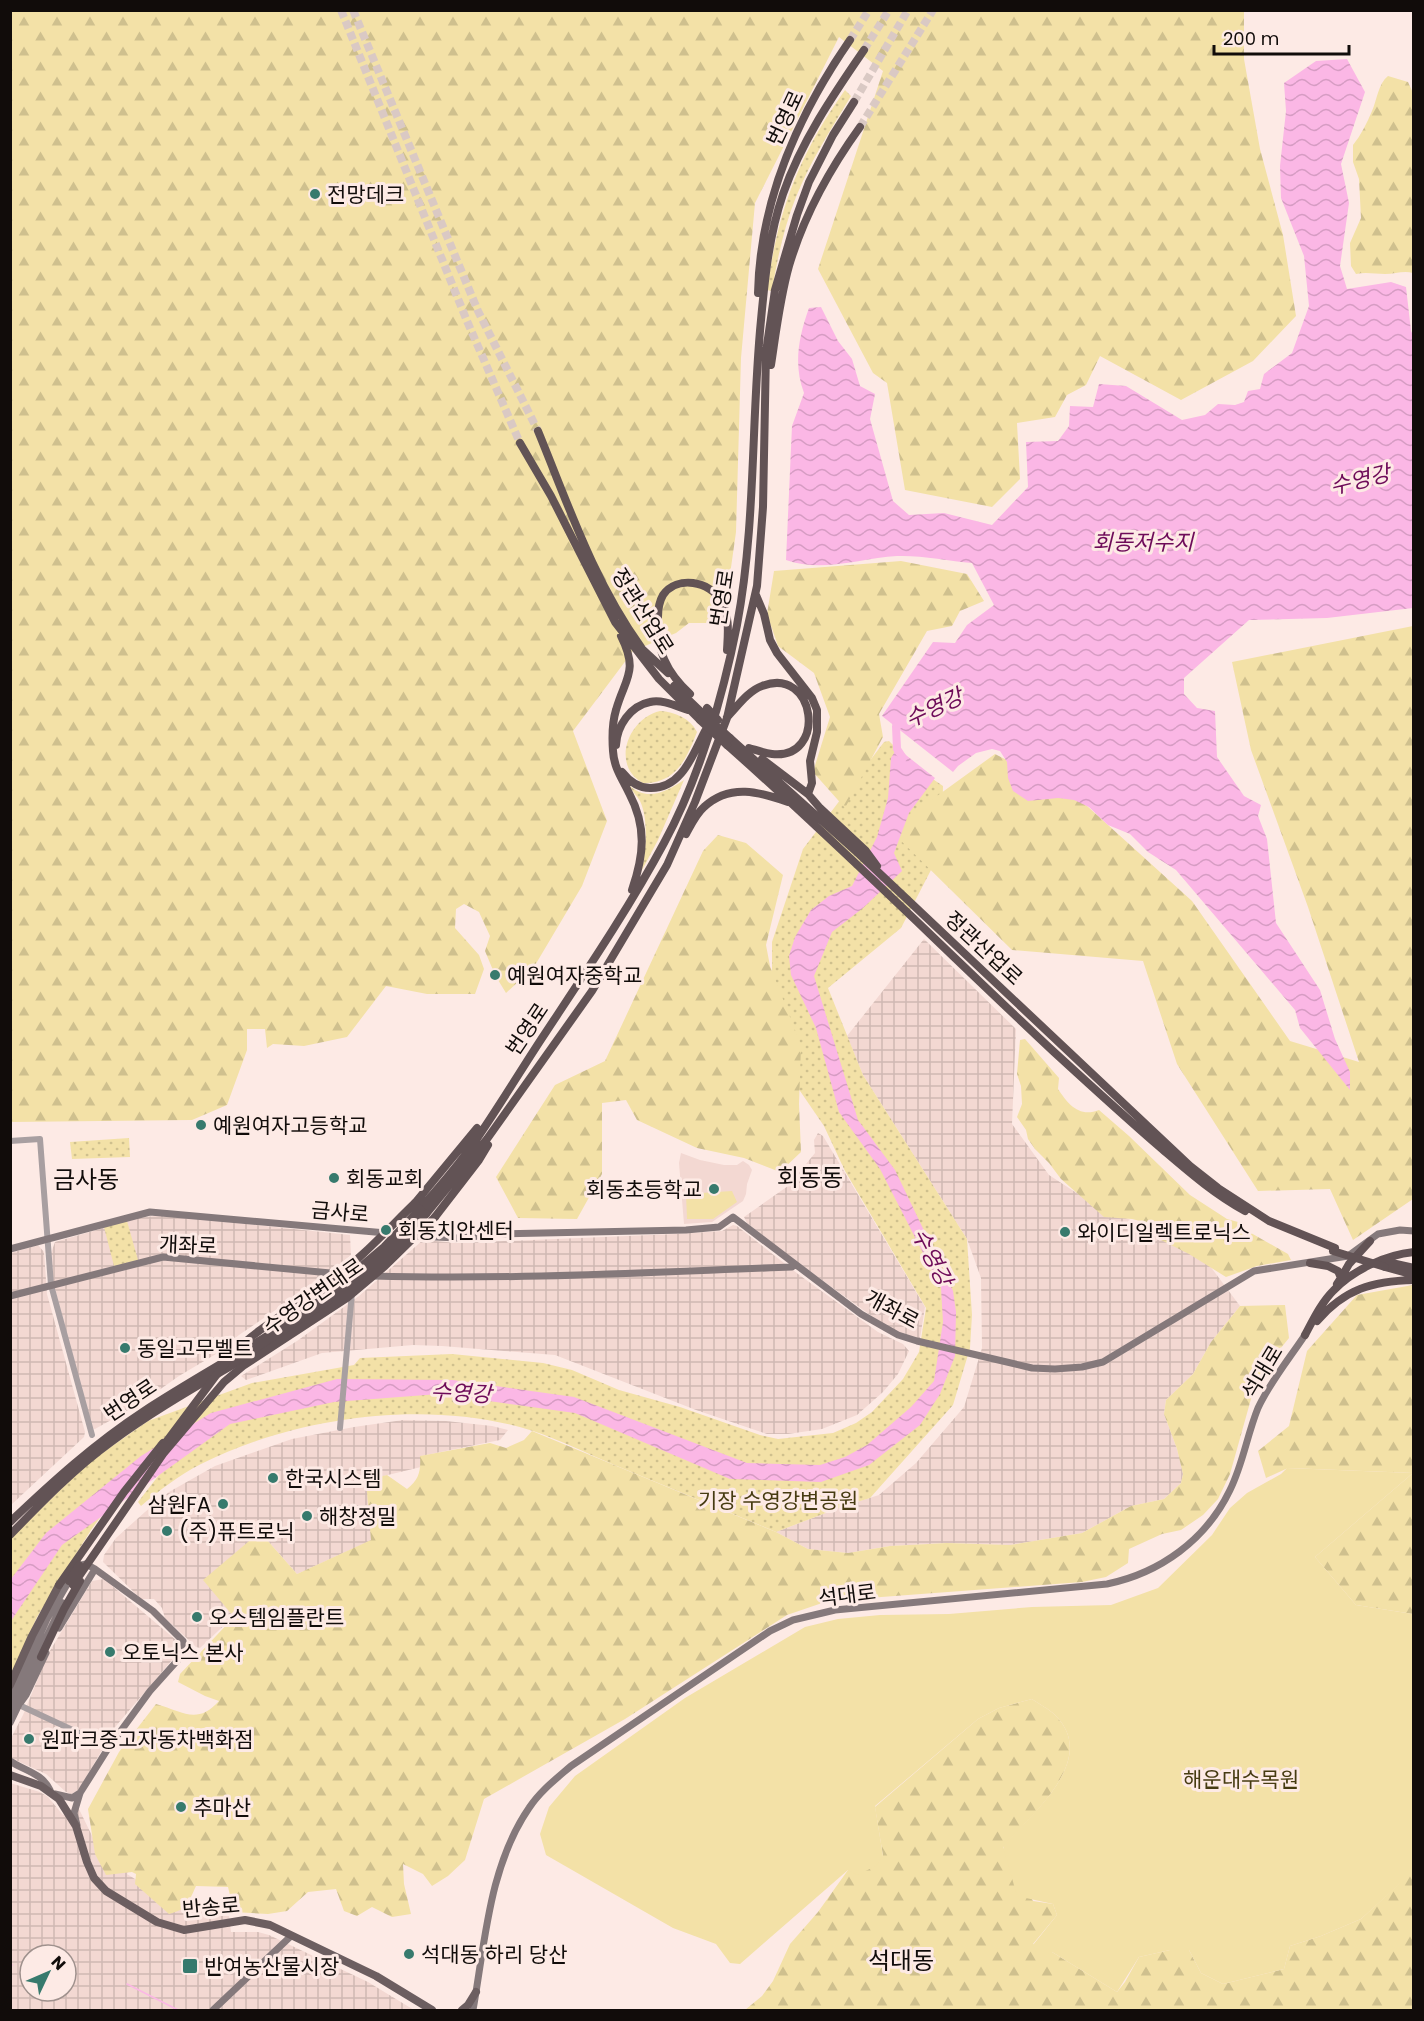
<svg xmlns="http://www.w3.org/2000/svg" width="1424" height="2021" font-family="Poppins,'Noto Sans KR',sans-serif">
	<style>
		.built { fill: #f3d8d2 }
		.industrial { fill: url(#industrial-grid); fill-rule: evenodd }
		.grass { fill: url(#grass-dots) }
		.forest { fill: url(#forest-firs) }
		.garden { fill: #f3e1a7 }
		.water { fill: url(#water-waves) }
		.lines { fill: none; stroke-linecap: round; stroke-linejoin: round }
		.stream { stroke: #fbb7e5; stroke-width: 1.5 }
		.river { stroke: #fbb7e5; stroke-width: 8 }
		.trunk-tunnel { stroke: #dac9c4; stroke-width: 8; stroke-dasharray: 8 4; stroke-linecap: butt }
		.tertiary { stroke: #a89fa1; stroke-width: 6 }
		.secondary { stroke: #85797b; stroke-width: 7 }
		.primary { stroke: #6c5e60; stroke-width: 8 }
		.trunk { stroke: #625355; stroke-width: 8 }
		.trunk-bridge { stroke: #625355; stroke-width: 8 }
		.poi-dot { fill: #377a6d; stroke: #fdeae5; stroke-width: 2 }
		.labels { text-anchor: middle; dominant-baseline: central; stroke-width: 6; stroke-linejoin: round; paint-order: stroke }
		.street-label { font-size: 21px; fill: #110c0a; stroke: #fdeae5 }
		.poi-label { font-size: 21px; fill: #110c0a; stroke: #fdeae5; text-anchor: start }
		.park-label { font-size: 21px; fill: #463b11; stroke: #fdeae5 }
		.water-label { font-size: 22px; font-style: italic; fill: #6e0b59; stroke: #fdeae5 }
		.quarter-label { font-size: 24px; fill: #110c0a; stroke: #fdeae5 }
	</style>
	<defs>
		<pattern id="industrial-grid" width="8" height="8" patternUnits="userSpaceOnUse" patternTransform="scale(1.5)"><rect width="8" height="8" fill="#f3d8d2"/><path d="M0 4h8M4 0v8" fill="none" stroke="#cfb8b3"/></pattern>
		<pattern id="grass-dots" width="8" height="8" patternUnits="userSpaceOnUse" patternTransform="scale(1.5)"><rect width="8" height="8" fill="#f3e1a7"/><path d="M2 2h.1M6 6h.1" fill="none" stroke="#cfc08e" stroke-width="1.8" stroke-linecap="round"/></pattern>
		<pattern id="forest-firs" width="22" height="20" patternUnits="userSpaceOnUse" patternTransform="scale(1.5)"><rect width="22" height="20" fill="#f3e1a7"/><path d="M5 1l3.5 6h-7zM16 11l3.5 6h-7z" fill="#cfc08e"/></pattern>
		<pattern id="water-waves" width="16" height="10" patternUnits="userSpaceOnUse" patternTransform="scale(1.5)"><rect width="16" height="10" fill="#fbb7e5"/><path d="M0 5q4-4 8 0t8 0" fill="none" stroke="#d69cc3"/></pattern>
	</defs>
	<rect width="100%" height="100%" fill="#fdeae5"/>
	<path class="built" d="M681,1153L700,1160L724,1165H737L743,1161L749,1165L752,1170L747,1184L746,1194L743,1201L712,1222L684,1224L679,1163Z"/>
	<path class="industrial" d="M924,939L1016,1029L1012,1124L1049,1175L1092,1203L1198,1250L1240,1306L1211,1342L1193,1374L1166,1400L1164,1414L1177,1449L1183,1474L1181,1483L1164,1499L1131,1506L1082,1533L1010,1545L947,1543L890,1546L848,1553L808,1549L776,1532L844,1506L879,1495L916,1463L964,1407L982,1348L981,1278L967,1239L863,1075L847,1036Z
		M818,1133L823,1136L925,1307L920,1338L913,1339L884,1325L779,1249L747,1223L744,1217L788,1186L815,1153L814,1140Z
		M162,1215L350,1235L351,1255L324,1277L239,1335L216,1354L179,1376L138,1405L95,1429L91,1428L53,1281L51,1253L55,1242L138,1218Z
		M733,1225L737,1226L798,1274L878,1332L903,1344L909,1351L898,1374L883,1392L857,1415L822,1429L788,1434H767L696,1410L555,1355L442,1346L413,1345L322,1353L246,1380L241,1376L297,1341L359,1296L423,1240L458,1243L675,1234L722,1231Z
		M38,1245L44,1252L47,1294L85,1432L84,1437L11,1505V1253Z
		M403,1420L446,1421L492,1426L508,1430L500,1440L421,1456V1467L367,1480L372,1540L297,1574L260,1532L234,1616L200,1648L196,1647L165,1618L162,1608L154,1599H141L103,1562L104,1555L116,1538L145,1512L169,1492L215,1466L292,1439L354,1427Z
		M104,1579L176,1640L178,1653L116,1726L81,1786L77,1791L71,1794L66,1792L46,1774L11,1758L10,1740L23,1715L48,1654L92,1581Z
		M10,1783L40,1792L48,1797L63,1815L78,1807L96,1844L129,1871L127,1874L135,1879L205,1903L210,1910L215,1909L218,1916H229L231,1932H258L269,1935L368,1982L414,2010H11ZM30,1955H66V1991H30Z"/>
	<path class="grass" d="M845,90L851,96C831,129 810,162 796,197C784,227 777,260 772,291L767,290C778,211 798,156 845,90Z
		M660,711C675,712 690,718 697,732C687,758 676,784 643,783C611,766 627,719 660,711Z
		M889,741L915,767L943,786L942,834L931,870L901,928L828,988L863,1075L967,1239L972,1315L970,1348L953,1405L870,1498L844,1506L776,1532C722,1509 667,1487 612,1464C586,1453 560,1440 533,1431C430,1398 296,1416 201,1464C179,1475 160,1490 141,1506L138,1502L176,1453L113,1500L91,1530L37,1617L11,1678V1538L88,1463L148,1421L252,1383L354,1365L360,1358L452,1354L543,1363L572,1370L619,1390L680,1407L760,1435L778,1439L833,1433L856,1423L872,1412L903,1379L919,1352L926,1308L845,1171L824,1126L772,1050V942L803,849L884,742Z
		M684,780L658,840L641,872C646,854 649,819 640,801C637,796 632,791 629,785C647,802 666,792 684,780Z
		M129,1138L130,1157L72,1159L70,1142Z
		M127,1221L138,1260L114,1266L104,1227Z"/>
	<path class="forest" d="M10,11H1244V59L1260,149L1283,235L1296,316L1253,361L1181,400L1100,356L1086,385L1067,395L1055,417L1017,423L1020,479L992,507L905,490L887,383L873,373L818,269L883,71L839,37L755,203L741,358L736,532L727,596L708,623H689L676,633L633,651L573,731L607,821L582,886L534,967L506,993L495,975L485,951L490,936L479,912L464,904L456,909L455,928L479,955L484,969L475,994H427L386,986L347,1037L304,1046L273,1044L267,1048L265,1029H247V1050L227,1105L192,1120L11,1122Z
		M1388,76L1408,82L1413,93V273C1404,270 1395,274 1385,274C1375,274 1366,272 1356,274L1351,266L1350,243L1361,218L1359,179L1353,162V145C1361,135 1367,123 1372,111C1377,100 1378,84 1388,76Z
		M901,561L967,574L984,601L960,611L952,626L927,631L879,714L883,737L845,808L813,772L830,717L814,673L778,646L767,614L774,571Z
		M1413,626V1199L1353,1240L1330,1189L1258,1191L1177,1064L1143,961L1012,950L890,830L995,754L1076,796L1192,901L1290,1041L1359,1062L1308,907L1251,750L1232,662Z
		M718,835L746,843L783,875L766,945L770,966L801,1045L799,1104L801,1152L780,1172L744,1158L697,1148L637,1120L626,1100L602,1103V1174L577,1219L518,1218L496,1177L555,1085L605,1061L703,851Z
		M1025,1039L1059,1078L1058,1089C1068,1104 1079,1118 1099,1110L1129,1136L1190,1195L1227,1219L1238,1222L1251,1233L1288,1254L1291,1260L1257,1266L1226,1277L1189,1254L1157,1238L1144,1222L1132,1219L1104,1217L1061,1179L1049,1163L1035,1149L1028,1139L1026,1130L1017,1117L1022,1104L1021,1086L1017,1074L1020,1040Z
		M1413,1285V1614L1356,1605L1315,1557L1413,1473L1288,1468L1266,1478L1258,1451L1289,1426L1307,1351L1357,1295Z
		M1285,1305L1289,1338L1260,1374L1251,1399L1230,1474L1218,1499L1203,1515L1181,1530L1162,1534L1129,1549L1128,1563L1106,1577L1082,1582L828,1601L787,1615L625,1719L484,1799L465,1860L448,1876L432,1886L423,1874L403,1864L404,1884L411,1914L392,1917L372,1907L357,1916L344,1911L336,1889L308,1892L287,1911L268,1914L234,1912L228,1887L196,1886C188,1903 188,1909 169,1914L135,1884L136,1874L132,1872L106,1875L95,1854L88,1809L119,1752L156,1704C184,1712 197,1725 219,1701L205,1696L178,1682L180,1674L234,1617L203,1580L260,1532L297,1574L371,1540L366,1480L387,1475L407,1489C419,1480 421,1471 420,1456L490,1443L506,1448L524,1440L532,1431L776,1532L808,1549L848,1553L890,1546L947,1543L1010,1545L1082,1533L1131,1506L1164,1499L1181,1483L1183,1474L1177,1449L1164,1414L1166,1400L1193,1374L1211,1342L1240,1306Z
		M1032,1699C1039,1704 1049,1709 1055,1715C1100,1759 1031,1815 1003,1847L1033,1901L1053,1904L1057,1915L1033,1944L1052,1952L1117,1992L1125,1982L1139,1957L1170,1950H1189L1201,1973L1223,1984L1284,1969L1290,1946L1321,1936L1361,1919L1413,1871V2010H745L762,1996L773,1981L790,1944L818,1912L848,1870L883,1856L875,1807L978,1719L999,1708Z"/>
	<path class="garden" d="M732,1191L737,1202L713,1219H687L686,1194Z
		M1287,1468L1413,1473L1315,1557L1356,1605L1413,1614L1414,1871L1361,1919L1321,1936L1290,1946L1284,1969L1223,1984L1201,1973L1189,1950H1170L1139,1957L1117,1992L1052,1952L1038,1959L1033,1945L1057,1915L1053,1904L1017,1896L1003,1846C1031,1815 1100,1759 1055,1715C1049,1709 1039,1704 1032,1699L999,1708L978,1719L875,1806L883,1856L876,1866L857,1875L848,1870L740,1964L730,1963L716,1944L673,1928L546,1855L540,1834L549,1807L575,1776L685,1698L805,1627L838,1619L880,1615L949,1614L1032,1607L1111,1605L1158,1588L1212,1535L1230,1508L1247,1493L1281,1474Z"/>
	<path class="water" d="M1347,59L1365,92L1341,164L1349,203L1340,266L1347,289L1391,282L1406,287L1411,331L1413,335V608L1327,618L1249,620L1184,678V694L1197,708L1215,711L1217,757L1244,796L1261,805L1258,816L1267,839L1276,923L1320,990L1335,1039L1350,1072V1090L1300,1028L1295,1010L1176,870L1148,852L1130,834L1108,825L1089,807L1074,800L1058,798L1028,801L1013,791L1008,778L1007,762L1000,751L992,749L976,753L958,766L953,772L882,716L933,642L955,643L967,625L994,605L972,563C949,561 920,555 897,556C861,558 822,573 786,560L792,426L804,393C793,364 799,336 809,308L821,307L838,341L852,359L860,386L875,394L870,419L893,501L909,515L944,513L992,525L1028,487L1026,442L1058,441L1069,426L1070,406L1093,407L1099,384L1126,386L1182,420L1205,415L1218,404L1235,405L1244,402L1248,391L1260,389L1264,374L1292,353L1309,306L1304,256L1281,198L1280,166L1286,111L1284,83L1316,61Z
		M897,748L935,778L909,813L894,853L902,871L863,908L832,932L814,976L858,1120L895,1170L953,1291L956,1312L955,1356L940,1394L920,1425L869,1465L821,1482L730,1479L575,1413L439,1394L334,1402L230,1424L62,1545L11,1621V1579L46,1533L141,1456L211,1413L337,1379L453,1380L574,1397L747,1463L820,1465L845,1457L867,1445L911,1407L934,1381L943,1322L941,1288L880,1169L839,1112L816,1028L791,975L789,956L795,937L811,910L829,896L852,886L877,837L888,798L891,758Z"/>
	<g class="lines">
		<path class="stream" d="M10,1965H12
			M127,1984L178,2010"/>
		<path class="river" d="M903,758L897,749L896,726L905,722"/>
		<path class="trunk-tunnel" d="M341,10L467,321L520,443
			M353,10L478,311L538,431
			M850,40L869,10
			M864,50L889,10
			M854,102L908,10
			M860,127L933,10"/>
		<path class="tertiary" d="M10,1141L40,1139L51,1285L92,1435
			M340,1428L352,1292
			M19,1705L109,1747"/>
		<path class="secondary" d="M412,1236L458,1238L501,1234L686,1230L719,1227L733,1217L861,1314L898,1335L917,1341L1032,1368L1055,1369L1082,1367L1103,1362L1254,1271L1348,1256L1378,1234L1400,1230L1414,1231
			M10,1249L150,1212L386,1233
			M373,1276C513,1280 653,1272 792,1267L795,1264
			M10,1296L163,1257L341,1274
			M59,1628L95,1569
			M10,1700L47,1619L69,1581
			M21,1702L26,1695L46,1653
			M10,1712L63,1603
			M10,1723L22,1698
			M10,1761C25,1771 42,1773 50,1790
			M55,1794L72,1798L80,1793
			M77,1825L74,1813L80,1793L109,1747L150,1691L185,1652L183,1641L153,1611L95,1569L86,1564L82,1565
			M213,2010L291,1936
			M473,2010C485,1943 489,1866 529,1808C540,1791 556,1779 571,1766L770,1631L793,1620L835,1610L1107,1584C1160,1573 1206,1540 1230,1490C1243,1464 1247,1435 1258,1408C1270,1382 1289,1359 1305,1335"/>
		<path class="primary" d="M10,1685L32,1636L59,1585
			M10,1775L41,1786L59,1799L76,1826L87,1862L94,1878L106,1891L157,1922L184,1930L245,1920L270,1925L376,1976L432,2010
			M462,2010L468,2005L476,1992"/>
		<path class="trunk" d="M758,293C760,201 798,115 850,40
			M771,365C776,332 780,298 789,266C804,215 829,170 860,127
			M538,431C568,504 594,582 641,647
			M520,443L551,496L615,622L659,679L700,720
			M756,595L764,614L770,640L777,653L812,698L817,710V732L810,761L812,783L808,794
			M621,636C639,672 625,678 616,710C612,723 612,737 613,751C614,768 622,778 629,793C647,827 644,855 632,890
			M642,649L668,673
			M674,686L702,713
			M690,694C667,673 655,649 658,617C658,609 659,602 663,595C677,575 710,581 721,601C730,617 728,633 727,650
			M727,717C737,707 748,691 762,686C816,665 828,760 772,754C764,753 756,750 749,748
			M730,738L859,854L1190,1166L1218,1188L1269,1221L1335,1248
			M616,745C617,726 630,706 650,702C662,699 676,706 688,710
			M727,745C839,844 945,950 1054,1052C1090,1085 1125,1117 1162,1149C1189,1172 1214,1194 1245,1211
			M762,759L808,794L820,808L866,851L877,866
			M622,772C629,781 638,788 650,788C682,789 693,754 705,731
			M686,834C691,825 696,814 704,807C730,783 760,792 788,802
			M415,1203L477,1128
			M420,1209C437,1190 454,1170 469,1150C496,1112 520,1071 546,1032C587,970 629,908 664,843C699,779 723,696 737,625C756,525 751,421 761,320C765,277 769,235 783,194C801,142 833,95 864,50
			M426,1214L487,1139L592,991L667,865L695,802L727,718L757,586L763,507L766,352L775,290L797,215L809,182L833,135L854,102
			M435,1217L479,1160L488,1145
			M1387,1262L1414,1268
			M1310,1263L1328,1266L1338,1271L1341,1278L1337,1284
			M1385,1267L1414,1275
			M1341,1278L1349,1264L1370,1241
			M1317,1321C1345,1289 1372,1281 1414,1280
			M1305,1335C1313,1320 1321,1303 1333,1291C1353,1270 1385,1255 1414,1252
			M10,1522C52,1482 95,1443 144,1411C205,1371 271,1338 330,1293
			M10,1535C42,1502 75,1468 111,1442C183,1389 264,1352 335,1299
			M59,1585L124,1492L163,1443"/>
		<path class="trunk-bridge" d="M707,708L718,720
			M702,713L730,738
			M700,720L727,745
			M1333,1251L1385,1267
			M330,1293L384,1247L420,1209
			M335,1299L385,1256L426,1214
			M161,1449L232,1354C261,1325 297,1307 329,1282C361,1259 387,1230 415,1203
			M69,1581L79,1565
			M73,1585L163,1454L224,1382L243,1366L347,1298L385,1266L435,1217
			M41,1657L64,1609L80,1581"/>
	</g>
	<g class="poi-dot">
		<circle cx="315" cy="194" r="6"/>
		<circle cx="495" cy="975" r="6"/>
		<circle cx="201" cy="1125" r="6"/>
		<circle cx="334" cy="1178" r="6"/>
		<circle cx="714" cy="1189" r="6"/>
		<circle cx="386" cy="1230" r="6"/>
		<circle cx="1065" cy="1232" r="6"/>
		<circle cx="125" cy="1348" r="6"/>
		<circle cx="273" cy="1478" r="6"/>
		<circle cx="223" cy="1504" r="6"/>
		<circle cx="307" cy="1516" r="6"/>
		<circle cx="167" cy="1531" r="6"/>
		<circle cx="197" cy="1617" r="6"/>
		<circle cx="110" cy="1652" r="6"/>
		<circle cx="29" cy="1739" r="6"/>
		<circle cx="181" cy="1807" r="6"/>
		<circle cx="409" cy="1954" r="6"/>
		<rect x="182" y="1958" width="16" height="16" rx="3"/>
	</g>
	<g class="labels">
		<g class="street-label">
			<text transform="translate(785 118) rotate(-65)">번영로</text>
			<text transform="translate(722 598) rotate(-81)">번영로</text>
			<text transform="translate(643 611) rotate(58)">정관산업로</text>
			<text transform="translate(984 948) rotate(43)">정관산업로</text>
			<text transform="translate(527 1029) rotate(-56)">번영로</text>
			<text transform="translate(340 1212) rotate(5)">금사로</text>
			<text transform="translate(188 1245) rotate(2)">개좌로</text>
			<text transform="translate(313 1296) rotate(-35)">수영강변대로</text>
			<text transform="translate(892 1309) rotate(28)">개좌로</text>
			<text transform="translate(1262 1372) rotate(-59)">석대로</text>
			<text transform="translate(130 1400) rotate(-34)">번영로</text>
			<text transform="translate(847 1595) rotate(-7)">석대로</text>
			<text transform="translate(211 1907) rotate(-5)">반송로</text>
		</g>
		<g class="poi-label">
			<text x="327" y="194">전망데크</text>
			<text x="507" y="975">예원여자중학교</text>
			<text x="213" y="1125">예원여자고등학교</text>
			<text x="346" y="1178">회동교회</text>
			<text x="702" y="1189" text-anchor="end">회동초등학교</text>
			<text x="398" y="1230">회동치안센터</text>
			<text x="1077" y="1232">와이디일렉트로닉스</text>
			<text x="137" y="1348">동일고무벨트</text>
			<text x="285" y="1478">한국시스템</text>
			<text x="211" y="1504" text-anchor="end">삼원FA</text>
			<text x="319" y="1516">해창정밀</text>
			<text x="179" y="1531">(주)퓨트로닉</text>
			<text x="209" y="1617">오스템임플란트</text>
			<text x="122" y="1652">오토닉스 본사</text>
			<text x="41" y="1739">원파크중고자동차백화점</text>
			<text x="193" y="1807">추마산</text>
			<text x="421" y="1954">석대동 하리 당산</text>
			<text x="204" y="1966">반여농산물시장</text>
		</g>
		<g class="park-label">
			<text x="778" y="1500">기장 수영강변공원</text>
			<text x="1241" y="1779">해운대수목원</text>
		</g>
		<g class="water-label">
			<text transform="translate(1360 480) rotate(-14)">수영강</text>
			<text x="1143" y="542">회동저수지</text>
			<text transform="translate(934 708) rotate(-25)">수영강</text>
			<text transform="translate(932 1257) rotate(63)">수영강</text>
			<text transform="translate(461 1393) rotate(3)">수영강</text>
		</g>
		<g class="quarter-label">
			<text x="810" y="1177">회동동</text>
			<text x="86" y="1179">금사동</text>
			<text x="901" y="1960">석대동</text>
		</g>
	</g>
	<rect width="1424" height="2021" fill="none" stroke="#110c0a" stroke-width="24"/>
	<g transform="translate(48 1973) rotate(46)"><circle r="28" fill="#fdeae5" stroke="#9f918d" stroke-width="1.5"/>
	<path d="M0-4.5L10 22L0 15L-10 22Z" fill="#377a6d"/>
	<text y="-9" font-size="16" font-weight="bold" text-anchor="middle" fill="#110c0a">N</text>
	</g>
	<path d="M1214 45v9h135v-9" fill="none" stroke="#110c0a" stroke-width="3"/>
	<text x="1223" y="45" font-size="18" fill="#110c0a" stroke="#fdeae5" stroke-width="4.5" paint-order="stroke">200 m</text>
</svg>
